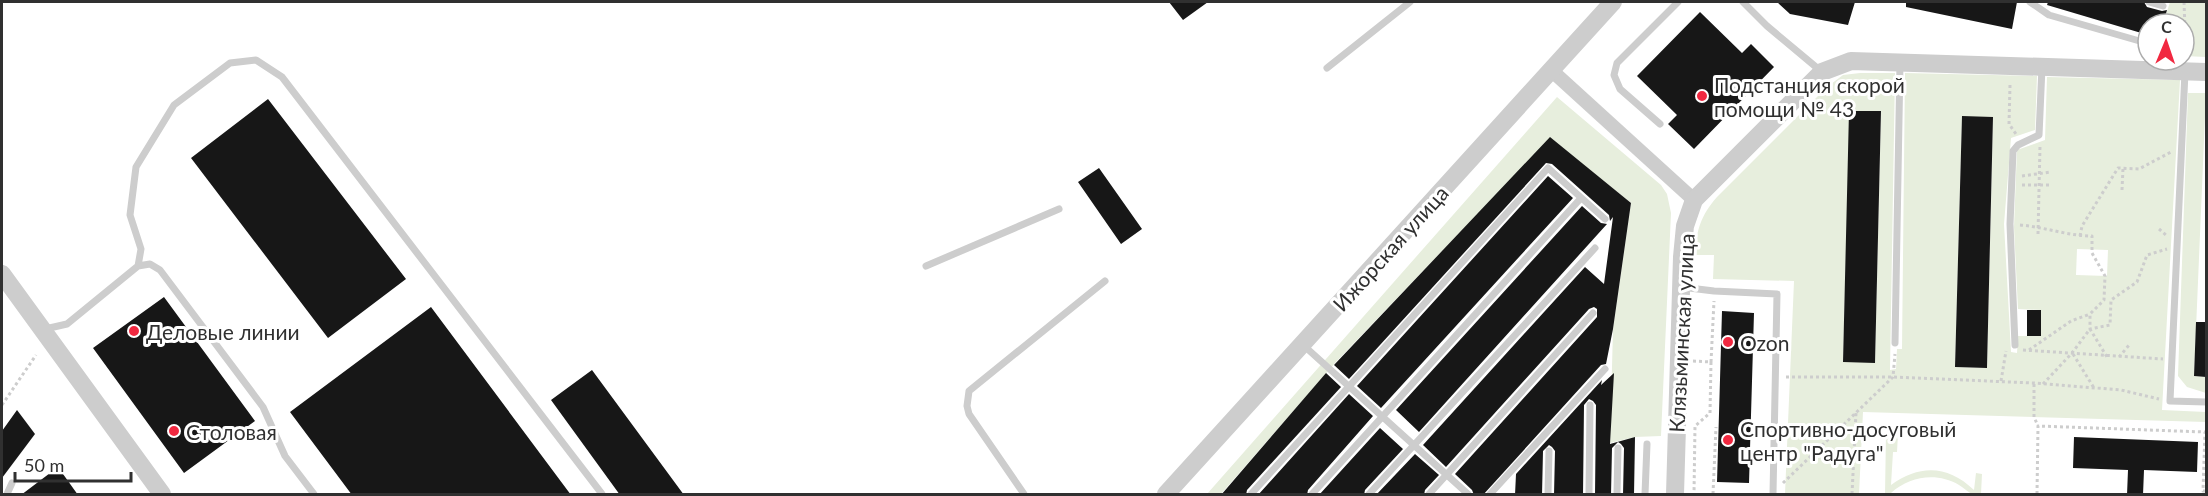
<svg xmlns="http://www.w3.org/2000/svg" width="2208" height="496" font-family="Lato,sans-serif">
	<style>
		.green { fill: #e7eedd; fill-rule: evenodd }
		.building { fill: #171717 }
		.lines { fill: none; stroke-linecap: round; stroke-linejoin: round }
		.path { stroke: #cdcdcd; stroke-width: 3; stroke-dasharray: 3 3; stroke-linecap: butt }
		.service { stroke: #cdcdcd; stroke-width: 7 }
		.minor { stroke: #cdcdcd; stroke-width: 14 }
		.tertiary { stroke: #cdcdcd; stroke-width: 18 }
		.poi-dot { fill: #f12840; stroke: #fff; stroke-width: 2 }
		.labels { text-anchor: middle; dominant-baseline: central; stroke-width: 6; stroke-linejoin: round; paint-order: stroke }
		.poi-label { font-size: 21px; fill: #303030; stroke: #fff; text-anchor: start }
		.street-label { font-size: 21px; fill: #303030; stroke: #fff }
	</style>
	<rect width="100%" height="100%" fill="#fff"/>
	<path class="green" d="M2170,2H2206V57L2184,56V24H2163Z
		M1860,73H1895L1890,370L1896,369L1897,349H1902L1905,73L2037,76L2035,130L2011,138L2004,224L2011,352L2017,353L2018,336H2041V310L2018,309L2014,227L2017,150L2045,140L2047,77L2180,80L2162,410L2206,412V422L1863,412L1859,494H1785L1794,281L1713,279L1714,255H1695C1696,231 1701,215 1717,197L1827,87L1843,75ZM1850,111L1881,112L1875,362L1843,361ZM1962,117L1993,118L1987,368L1955,367ZM2077,249L2108,250L2107,276L2076,275Z
		M2188,93H2206L2194,376L2206,377V393L2187,387L2178,376Z
		M1557,97L1661,185L1667,194L1671,213L1661,436L1635,437L1610,443L1613,329L1631,203L1550,138L1336,362L1221,494H1207Z
		M1886,433L1898,434L1897,452H1893L1891,485C1920,464 1948,465 1974,490L1976,473L1982,474L1981,494C1968,495 1969,491 1959,485C1937,472 1910,476 1891,493L1910,494H1885Z"/>
	<path class="building" d="M1169,2H1208L1183,20Z
		M1777,2H1855L1848,25L1790,14Z
		M1906,2H2017L2012,29L1906,7Z
		M2048,2H2144L2147,7L2162,11L2167,10L2163,24H2148V35L2047,5Z
		M1700,12L1742,53L1751,44L1774,67L1694,149L1668,124L1677,115L1637,76Z
		M268,99L406,279L328,338L191,158Z
		M1849,111H1881L1875,363L1843,362Z
		M1962,116L1993,117L1987,368L1955,367Z
		M1550,137L1631,203L1613,329L1606,364L1601,365L1483,495H1474L1472,490L1455,474L1597,317V309L1594,307L1589,309L1446,467L1423,445L1585,267L1604,284L1613,217L1610,221L1609,215L1552,164L1546,163L1349,379L1334,365Z
		M1099,168L1142,229L1121,244L1078,182Z
		M1548,176L1573,198L1381,408L1357,386Z
		M1582,206L1601,223L1607,224L1419,432L1396,410Z
		M164,297L255,421L184,473L93,348Z
		M431,307L571,495H352L290,412Z
		M2027,310H2041V336H2027Z
		M1722,311L1754,313L1749,483L1717,482Z
		M2196,322H2206V377L2194,376Z
		M592,370L684,495H620L551,400Z
		M1326,373L1341,387L1247,490L1246,495H1221Z
		M1614,373L1610,444L1635,437L1634,495H1623L1624,448L1621,444L1618,442L1612,448L1611,495H1595L1596,405L1593,401L1589,399L1584,405L1583,495H1554L1555,451L1552,447L1549,445L1543,451L1542,495H1515L1516,474L1602,380L1601,385Z
		M1349,394L1373,416L1308,490L1307,495H1258Z
		M17,410L35,434L2,478V431Z
		M1380,428L1403,449L1365,490L1364,495H1319Z
		M2074,437L2198,442L2197,472L2144,470L2143,495H2127L2128,470L2073,468Z
		M1415,454L1439,475L1425,490L1424,495H1376Z
		M58,467L78,495H21Z"/>
	<g class="lines">
		<path class="path" d="M2184,2L2186,57
			M2010,85L2009,124L2016,134
			M2022,176L2051,172
			M2022,185H2051
			M2122,190L2123,168
			M2020,225C2045,227 2068,236 2092,236V253L2105,276L2104,300L2090,314V329L2110,325L2111,300L2137,282L2147,255L2167,249
			M2159,229L2167,236
			M2038,234L2040,146
			M2080,236L2082,226L2118,168L2139,169L2171,152
			M2023,350L2163,359
			M2029,350L2071,321L2090,314
			M2073,354L2094,388
			M2119,357L2130,344
			M1693,361L1711,362L1710,413L1695,426L1694,494
			M1711,362L1714,301
			M1786,377H1893L2034,383L2121,390L2159,399
			M2001,381L2006,351
			M2034,384V417L2038,426
			M2043,384L2072,353L2090,329L2107,357
			M2,405L36,355
			M1783,483L1893,377L1895,354
			M1713,494L1716,427
			M1852,494L1856,413
			M2037,494L2038,426L2205,432L2203,491H2206"/>
		<path class="service" d="M1743,2L1767,26L1822,72
			M2030,2L2049,15L2143,42
			M2149,2L2163,6
			M1327,68L1410,2
			M2185,72L2170,401L2206,402
			M1660,124L1620,89L1614,75L1617,63L1678,2
			M138,266L141,249L130,215L136,167L174,105L230,63L256,60L282,77L602,494
			M926,266L1059,209
			M1681,287L1714,291L1777,294L1773,494
			M45,329L67,324L138,266L150,264L160,270L263,407L285,456L314,494
			M1895,343L1900,63
			M1302,344L1468,494
			M2015,345L2010,224L2013,151L2018,145L2039,135L2042,67
			M7,494L12,483
			M1024,494L969,414L967,406L969,391L1105,281
			M1251,494L1548,168L1605,219
			M1312,494L1581,198
			M1369,494L1595,248
			M1429,494L1593,313
			M1490,494L1605,369
			M1548,494L1549,451
			M1589,494L1590,405
			M1617,494L1618,448
			M1645,494L1647,444"/>
		<path class="minor" d="M1550,69L1694,200"/>
		<path class="tertiary" d="M2,274L162,494
			M1166,494L1613,2
			M1675,494L1682,257L1685,226L1694,200L1822,72L1851,61L2206,72"/>
	</g>
	<g class="poi-dot">
		<circle cx="1702" cy="96" r="6"/>
		<circle cx="134" cy="331" r="6"/>
		<circle cx="1728" cy="342" r="6"/>
		<circle cx="174" cy="431" r="6"/>
		<circle cx="1728" cy="440" r="6"/>
	</g>
	<g class="labels">
		<g class="poi-label">
			<text x="1714" y="84">Подстанция скорой<tspan x="1714" dy="24">помощи № 43</tspan></text>
			<text x="146" y="331">Деловые линии</text>
			<text x="1740" y="342">Ozon</text>
			<text x="1740" y="428">Спортивно-досуговый<tspan x="1740" dy="24">центр "Радуга"</tspan></text>
			<text x="186" y="431">Столовая</text>
		</g>
		<g class="street-label">
			<text transform="translate(1390 248) rotate(-48)">Ижорская улица</text>
			<text transform="translate(1681 333) rotate(-87)">Клязьминская улица</text>
		</g>
	</g>
	<rect width="2208" height="496" fill="none" stroke="#303030" stroke-width="6"/>
	<g transform="translate(2166 42) rotate(2)"><circle r="28" fill="#ffffff" stroke="#acacac" stroke-width="1.5"/>
	<path d="M0-4.5L10 22L0 15L-10 22Z" fill="#f12840"/>
	<text y="-9" font-size="16" font-weight="bold" text-anchor="middle" fill="#303030">С</text>
	</g>
	<path d="M15 472v9h116v-9" fill="none" stroke="#303030" stroke-width="3"/>
	<text x="24" y="472" font-size="18" fill="#303030" stroke="#ffffff" stroke-width="4.5" paint-order="stroke">50 m</text>
</svg>
